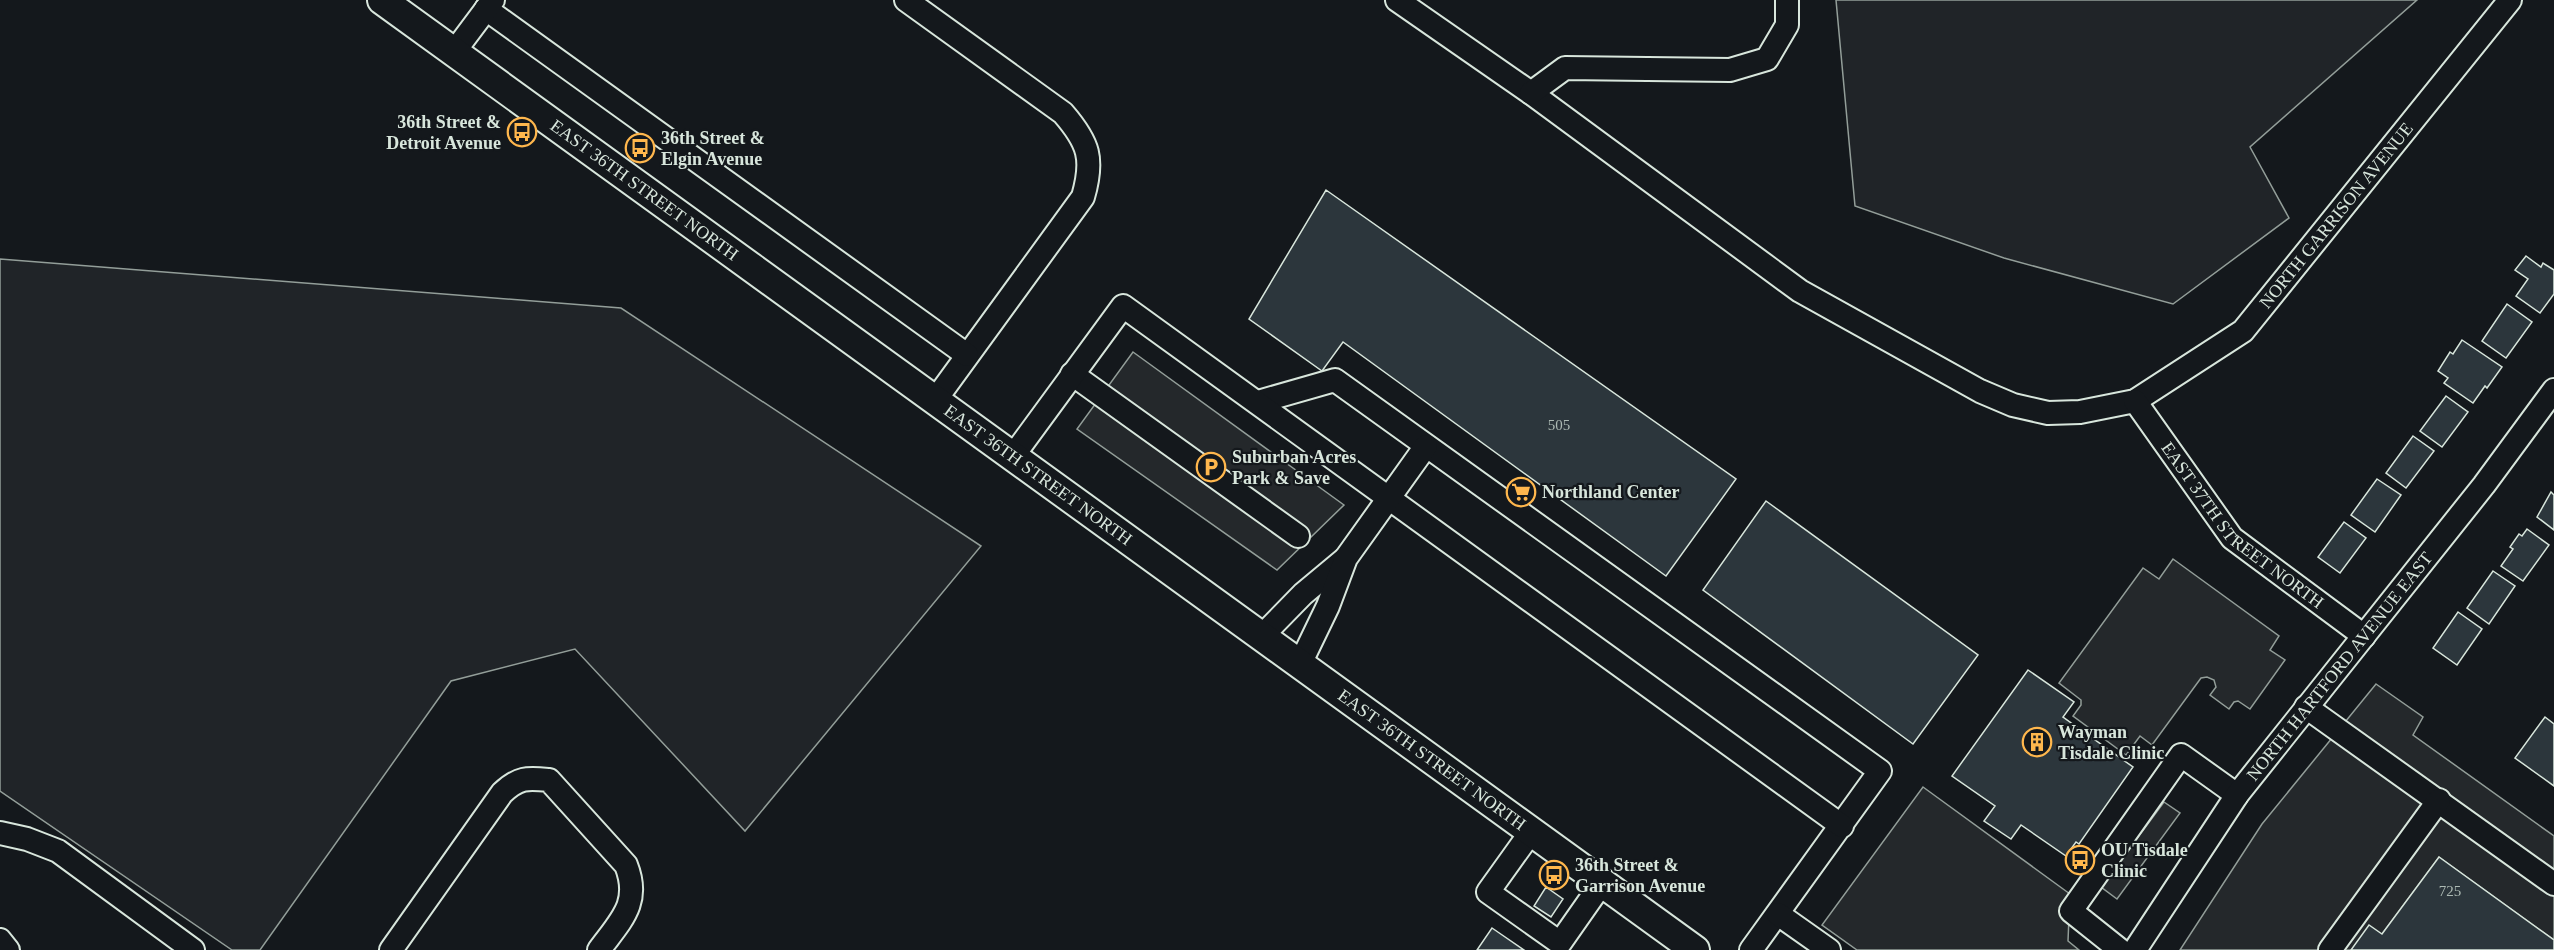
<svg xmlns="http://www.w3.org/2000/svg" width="2554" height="950" font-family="Georgia,serif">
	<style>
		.green { fill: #202428; stroke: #939e99; stroke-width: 1.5 }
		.parking { fill: #24282b; stroke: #939e99; stroke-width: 1.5 }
		.building { fill: #2c363c; stroke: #d8e6dc; stroke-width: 1.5 }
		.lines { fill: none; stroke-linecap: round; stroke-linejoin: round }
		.minor-casing { stroke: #d8e6dc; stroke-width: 26 }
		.major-casing { stroke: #d8e6dc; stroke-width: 32 }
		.minor { stroke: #14181c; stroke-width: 22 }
		.major { stroke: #14181c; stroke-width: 28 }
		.labels { text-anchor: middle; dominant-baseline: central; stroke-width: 4.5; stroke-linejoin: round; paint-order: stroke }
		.number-label { font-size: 15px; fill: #adbab4 }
		.poi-label { font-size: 18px; font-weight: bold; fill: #d8e6dc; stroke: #14181c; text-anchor: start }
		.street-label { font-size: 18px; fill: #d8e6dc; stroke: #14181c }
	</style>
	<rect width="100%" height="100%" fill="#14181c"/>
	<path class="green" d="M1836,0H2417L2250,147L2289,218L2173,304L2004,258L1855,206Z
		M0,259L621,308L981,546L745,831L575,649L451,681L260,950H232L0,791Z"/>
	<path class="parking" d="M1133,352L1344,505L1277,570L1077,429Z
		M2173,559L2279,636L2270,650L2285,660L2250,709L2238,701L2234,702L2229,709L2210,695L2216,687L2214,680L2207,677L2201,678L2152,745L2140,736L2126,755L2073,716L2081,705V700L2059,683L2143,568L2159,579Z
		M2376,684L2423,717L2413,735L2554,836V940L2439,857L2382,934L2351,950H2180L2262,824Z
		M1923,787L2070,894L2068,941L2079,950H1857L1822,925Z
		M2164,802L2180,813L2117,899L2101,887Z"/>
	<path class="building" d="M1326,190L1736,479L1666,576L1343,342L1322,371L1249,319Z
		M2526,256L2541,267L2543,263L2554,270V294L2540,313L2516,296L2528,279L2515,270Z
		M2507,304L2532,322L2506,358L2482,341Z
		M2462,340L2502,367L2487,388L2485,386L2473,403L2444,383L2448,378L2438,371L2450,352L2453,354Z
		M2446,396L2468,412L2442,447L2420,431Z
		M2413,436L2434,451L2406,488L2386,473Z
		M2377,479L2401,495L2375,532L2351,515Z
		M2551,492L2554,495V530L2537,517Z
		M1766,501L1978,655L1913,744L1703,590Z
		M2344,522L2366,538L2340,573L2318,557Z
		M2527,529L2549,545L2523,581L2501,566L2513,549L2510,547L2519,534L2522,536Z
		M2493,571L2515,586L2489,624L2467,608Z
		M2458,612L2482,629L2457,665L2433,648Z
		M2028,670L2074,702L2063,717L2133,767L2079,844L2076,842L2066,856L2021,825L2011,839L1984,821L1995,806L1952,776Z
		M2545,717L2554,724V786L2515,758Z
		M2439,857L2554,940V950H2351L2369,925L2382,934Z
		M1546,887L1563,899L1551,917L1534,906Z
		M1492,928L1524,950H1477Z"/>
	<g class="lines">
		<g class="minor-casing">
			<g id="minor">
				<path d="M906,0L1063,113C1089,143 1094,159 1083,197L936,399"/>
				<path id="s1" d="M1397,0L1531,93L1800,291L1980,391L2013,405L2048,413L2080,412L2135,401L2243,331L2510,0"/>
				<path d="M486,9L967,355"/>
				<path d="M454,52L493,0"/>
				<path d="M1531,93L1565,68L1730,70L1767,59L1787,25V0"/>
				<path d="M1072,374L1298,536"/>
				<path id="s2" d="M2135,401L2232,538L2364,636"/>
				<path d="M1258,402L1335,380L1880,771L1751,950"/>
				<path d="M1013,456L1123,306L1842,826"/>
				<path d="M1261,637L1303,594L1345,559"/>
				<path d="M1300,664L1328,606L1346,558L1426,446"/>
				<path d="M2306,707L2554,884"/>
				<path d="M1531,832L1488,892L1560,943L1602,883"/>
				<path d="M0,833L27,839L58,851L193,950"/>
				<path d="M1778,914L1829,950"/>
				<path d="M0,940L8,950"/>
				<path d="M391,950L502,793C519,777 527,778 549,780L626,865C641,903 621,920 599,950"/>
				<path d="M2120,950L2071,911L2181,755L2237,795"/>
				<path id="s3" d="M2135,950L2237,795L2484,485L2554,390"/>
				<path d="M2330,950L2439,800"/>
			</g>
		</g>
		<g class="major-casing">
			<g id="major">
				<path id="s4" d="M382,0L1695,950"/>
			</g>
		</g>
		<use href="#minor" class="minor"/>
		<use href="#major" class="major"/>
	</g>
	<defs>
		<g id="bus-ring" transform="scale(1.5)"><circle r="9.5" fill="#14181c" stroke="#ffb74d" stroke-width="1.5"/><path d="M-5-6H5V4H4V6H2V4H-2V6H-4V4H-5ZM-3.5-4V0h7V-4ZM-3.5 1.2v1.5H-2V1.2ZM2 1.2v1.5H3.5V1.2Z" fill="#ffb74d"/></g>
		<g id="parking-ring" transform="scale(1.5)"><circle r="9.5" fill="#14181c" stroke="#ffb74d" stroke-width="1.5"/><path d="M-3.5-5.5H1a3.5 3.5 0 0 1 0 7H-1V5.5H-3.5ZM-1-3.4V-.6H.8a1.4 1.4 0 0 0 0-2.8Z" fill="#ffb74d"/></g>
		<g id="supermarket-ring" transform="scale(1.5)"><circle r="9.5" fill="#14181c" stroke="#ffb74d" stroke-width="1.5"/><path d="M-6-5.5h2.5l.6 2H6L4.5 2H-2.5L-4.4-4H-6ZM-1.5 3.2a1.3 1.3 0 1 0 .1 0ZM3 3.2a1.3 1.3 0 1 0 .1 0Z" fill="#ffb74d"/></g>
		<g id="building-ring" transform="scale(1.5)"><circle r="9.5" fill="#14181c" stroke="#ffb74d" stroke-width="1.5"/><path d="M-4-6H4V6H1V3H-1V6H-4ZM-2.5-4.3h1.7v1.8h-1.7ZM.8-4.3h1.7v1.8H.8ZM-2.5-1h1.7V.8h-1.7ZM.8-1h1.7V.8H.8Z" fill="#ffb74d"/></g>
	</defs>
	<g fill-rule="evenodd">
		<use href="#bus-ring" x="522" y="132"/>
		<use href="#bus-ring" x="640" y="148"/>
		<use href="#parking-ring" x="1211" y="467"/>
		<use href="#supermarket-ring" x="1521" y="492"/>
		<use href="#building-ring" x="2037" y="742"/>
		<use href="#bus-ring" x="2080" y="860"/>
		<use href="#bus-ring" x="1554" y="875"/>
	</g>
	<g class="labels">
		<g class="number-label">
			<text x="1559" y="425">505</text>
			<text x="2450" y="891">725</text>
		</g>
		<g class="poi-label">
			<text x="501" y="122" text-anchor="end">36th Street &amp;<tspan x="501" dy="21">Detroit Avenue</tspan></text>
			<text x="661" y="138">36th Street &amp;<tspan x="661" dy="21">Elgin Avenue</tspan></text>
			<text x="1232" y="457">Suburban Acres<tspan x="1232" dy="21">Park &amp; Save</tspan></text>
			<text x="1542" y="492">Northland Center</text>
			<text x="2058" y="732">Wayman<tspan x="2058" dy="21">Tisdale Clinic</tspan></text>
			<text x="2101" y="850">OU Tisdale<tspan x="2101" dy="21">Clinic</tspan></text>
			<text x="1575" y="865">36th Street &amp;<tspan x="1575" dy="21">Garrison Avenue</tspan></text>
		</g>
		<g class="street-label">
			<text stroke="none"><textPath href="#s4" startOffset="324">EAST 36TH STREET NORTH</textPath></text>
			<text stroke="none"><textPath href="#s1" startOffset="1140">NORTH GARRISON AVENUE</textPath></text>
			<text stroke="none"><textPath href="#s4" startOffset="810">EAST 36TH STREET NORTH</textPath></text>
			<text stroke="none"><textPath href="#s2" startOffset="166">EAST 37TH STREET NORTH</textPath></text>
			<text stroke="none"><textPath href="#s3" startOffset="350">NORTH HARTFORD AVENUE EAST</textPath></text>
			<text stroke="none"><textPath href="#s4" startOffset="1296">EAST 36TH STREET NORTH</textPath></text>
		</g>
	</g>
</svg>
